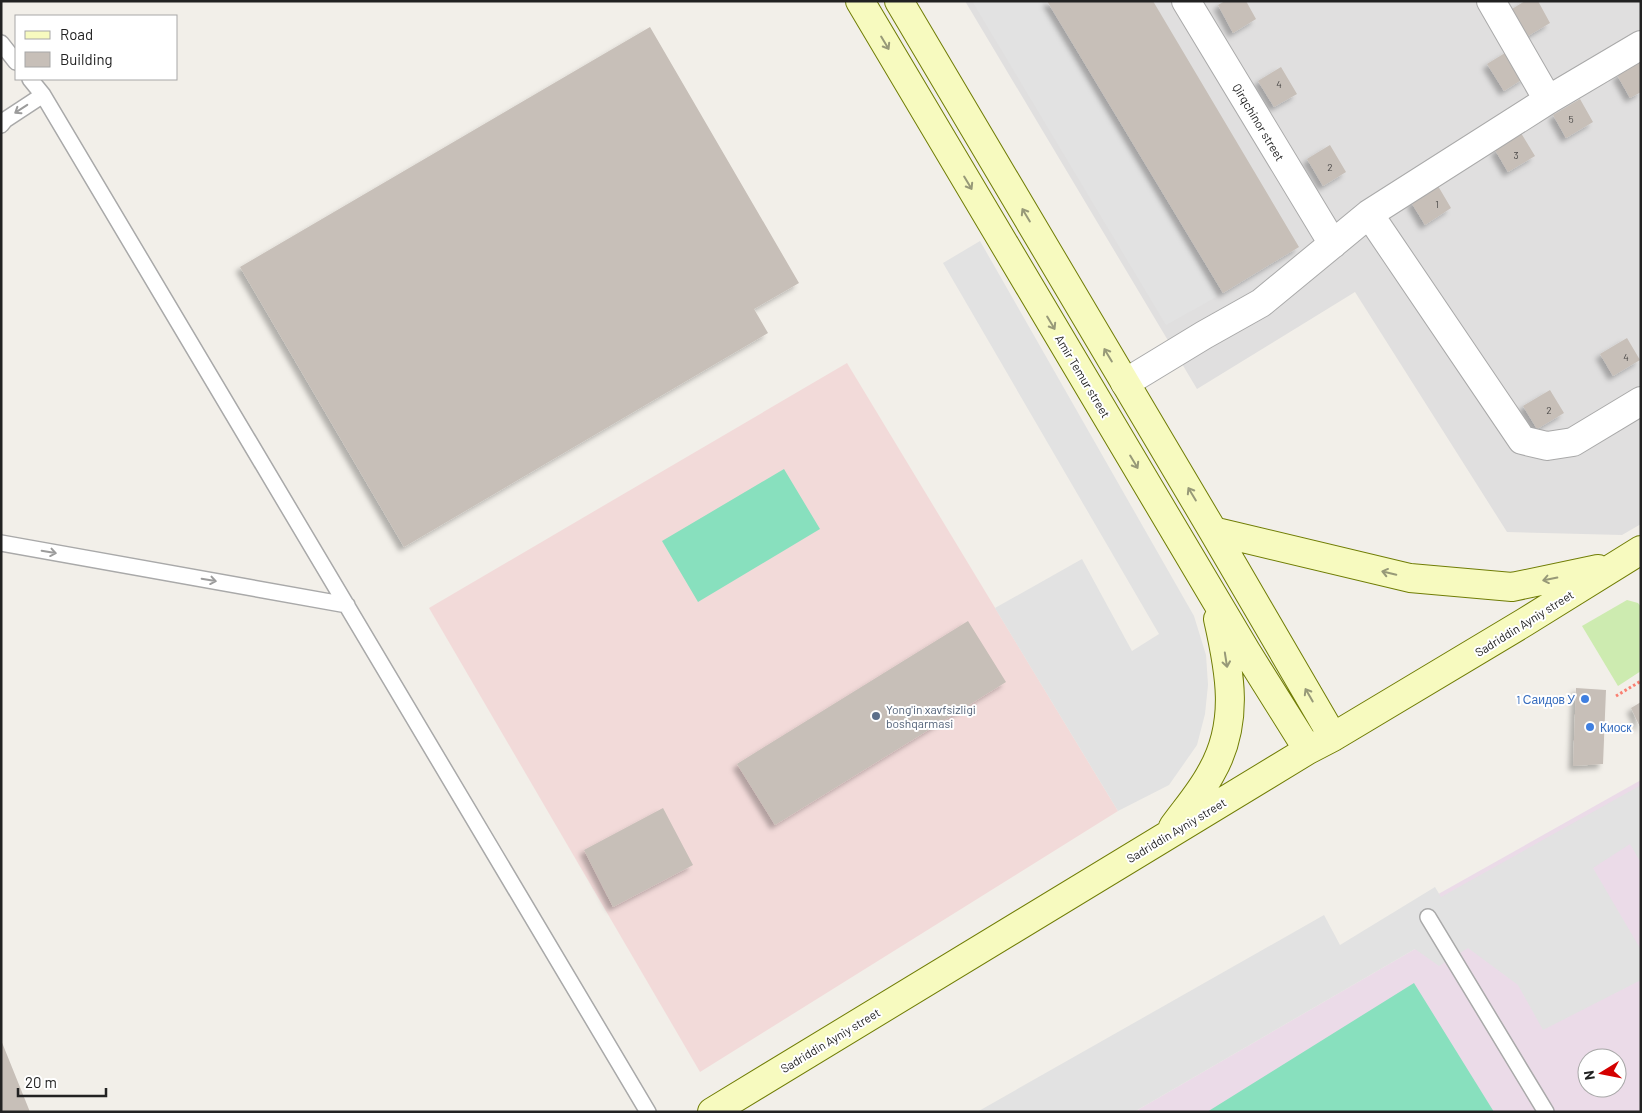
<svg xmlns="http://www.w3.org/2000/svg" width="1642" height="1113" font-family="Barlow,sans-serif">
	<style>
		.residential { fill: #e0dfdf }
		.commercial { fill: #f2dad9 }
		.industrial { fill: #ebdbe8; fill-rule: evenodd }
		.grass { fill: #cdebb0 }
		.pitch { fill: #88e0be }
		.parking { fill: #e2e2e2 }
		.building { fill: #c7bfb8; filter: url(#shadow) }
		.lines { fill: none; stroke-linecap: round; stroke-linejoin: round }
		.lane-casing { stroke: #a9a9a9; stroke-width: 18 }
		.street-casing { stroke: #a9a9a9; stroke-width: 30 }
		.secondary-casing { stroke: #707d05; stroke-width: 30 }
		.path { stroke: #fa8072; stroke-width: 3; stroke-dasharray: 2.5 2.5; stroke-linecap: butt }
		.lane { stroke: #fff; stroke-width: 15 }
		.street { stroke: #fff; stroke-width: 28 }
		.secondary { stroke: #f7fabf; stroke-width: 28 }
		.oneway { stroke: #979978 }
		.oneway2 { stroke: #9c9c9c }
		.shop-dot { fill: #3f7fe0; stroke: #fff; stroke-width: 2 }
		.service-dot { fill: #5c6f8a; stroke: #fff; stroke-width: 2 }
		.labels { text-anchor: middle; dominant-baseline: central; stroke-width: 4; stroke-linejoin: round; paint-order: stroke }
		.number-label { font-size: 10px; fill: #4b4948 }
		.street-label { font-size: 12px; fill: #222; stroke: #fff }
		.shop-label { font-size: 12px; fill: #366cbe; stroke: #fff; text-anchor: end }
		.service-label { font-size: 12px; fill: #4e5e75; stroke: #fff; text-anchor: start }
	</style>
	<defs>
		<filter id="shadow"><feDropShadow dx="-4.5" dy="4.5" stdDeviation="2.5" flood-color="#0004"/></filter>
	</defs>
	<rect width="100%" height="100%" fill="#f2efe9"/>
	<path class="residential" d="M965,1H1641V524L1622,535L1507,532L1355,292L1197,389Z"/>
	<path class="commercial" d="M847,363L1118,811L700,1072L429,608Z"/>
	<path class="industrial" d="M1641,780V1112H1134L1415,949L1401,915ZM1587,1058H1617V1088H1587Z"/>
	<path class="grass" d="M1627,600L1638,603L1641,607V671L1618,686L1582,626Z"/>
	<path class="pitch" d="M784,469L820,529L698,602L662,541Z
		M1414,983L1494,1112H1207Z"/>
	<path class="parking" d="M972,1H1041L1218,296L1166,325Z
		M980,241L1194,616L1206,655L1208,685L1205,714L1197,745L1169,785L1118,811L995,608L1082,559L1132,651L1159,634L943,263Z
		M1641,785V863L1630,844L1593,868L1641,950V980L1543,1030L1518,985L1468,948L1439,966L1415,949L1134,1112H977L1324,915L1340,945L1435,887L1441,897Z"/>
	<path class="building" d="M1047,1H1153L1299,247L1223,293Z
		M1225,1H1246L1256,19L1233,33L1218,5Z
		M1525,1H1538L1550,23L1528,36L1512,9Z
		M650,27L799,283L754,309L768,333L404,547L240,267Z
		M1510,50L1526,77L1504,91L1487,64Z
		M1641,61V92L1630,98L1617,75Z
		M1281,67L1297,94L1274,107L1258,81Z
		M1580,99L1593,122L1566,138L1553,115Z
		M1521,133L1535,156L1508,172L1495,150Z
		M1330,145L1346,172L1323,186L1307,159Z
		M1438,186L1451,208L1425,225L1411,202Z
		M1627,338L1640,360L1613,376L1600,354Z
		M1550,390L1564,413L1537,429L1523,406Z
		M968,621L1006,682L775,825L737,764Z
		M1576,688L1606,690L1603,764L1573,766Z
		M1641,702V729L1631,708Z
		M663,808L693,865L613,907L584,850Z
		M1,1040L30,1112H1Z"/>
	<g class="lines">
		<g class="lane-casing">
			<path id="lane" d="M1,43L16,62
				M30,79L43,95L648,1112
				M1,125L5,120L43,95
				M1,543L347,605
				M1428,917L1546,1112"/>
		</g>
		<g class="street-casing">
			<path id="street" d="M1186,1L1333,244
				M1491,1L1548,100
				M1369,214L1522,440L1547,446L1573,442L1641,401
				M1125,383L1204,335L1261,303L1369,214L1548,100L1641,45"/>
		</g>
		<g class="secondary-casing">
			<path id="secondary" d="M860,1L1246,651L1308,750
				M899,1L1213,531L1333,737
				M1213,531L1410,578L1512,587L1598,569
				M1173,827C1186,809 1201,792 1211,773C1240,723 1230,672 1218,619
				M712,1112L1308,750L1333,737L1525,622L1641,550"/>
		</g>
		<path class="path" d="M1616,696L1641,681"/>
		<use href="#lane" class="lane"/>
		<use href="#street" class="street"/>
		<use href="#secondary" class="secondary"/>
	</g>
	<defs><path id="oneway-shaft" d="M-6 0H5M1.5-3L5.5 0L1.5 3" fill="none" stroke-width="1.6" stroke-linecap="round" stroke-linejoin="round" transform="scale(1.25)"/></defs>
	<g class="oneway">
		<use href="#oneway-shaft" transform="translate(885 43) rotate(59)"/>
		<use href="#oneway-shaft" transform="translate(968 183) rotate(59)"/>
		<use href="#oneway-shaft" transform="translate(1026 215) rotate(-121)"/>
		<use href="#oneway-shaft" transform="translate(1051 323) rotate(59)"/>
		<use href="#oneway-shaft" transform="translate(1108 355) rotate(-121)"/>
		<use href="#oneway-shaft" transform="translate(1134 462) rotate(59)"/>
		<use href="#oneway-shaft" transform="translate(1192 494) rotate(-121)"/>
		<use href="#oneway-shaft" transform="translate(1389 573) rotate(-167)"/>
		<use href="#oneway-shaft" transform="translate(1550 579) rotate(169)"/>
		<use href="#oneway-shaft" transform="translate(1226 660) rotate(81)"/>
		<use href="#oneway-shaft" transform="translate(1309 695) rotate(-120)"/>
	</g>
	<g class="oneway2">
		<use href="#oneway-shaft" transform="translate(21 109) rotate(147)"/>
		<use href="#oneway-shaft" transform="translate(49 552) rotate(10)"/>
		<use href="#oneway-shaft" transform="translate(209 580) rotate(10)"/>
	</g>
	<g class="shop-dot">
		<circle cx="1585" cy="699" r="5"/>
		<circle cx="1590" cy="727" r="5"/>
	</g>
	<circle class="service-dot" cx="876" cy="716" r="5"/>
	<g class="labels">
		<g class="number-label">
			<text x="1279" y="84">4</text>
			<text x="1571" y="119">5</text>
			<text x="1516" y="155">3</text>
			<text x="1330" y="167">2</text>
			<text x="1437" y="204">1</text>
			<text x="1626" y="357">4</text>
			<text x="1549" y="410">2</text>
		</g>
		<g class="street-label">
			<text transform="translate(1259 122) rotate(59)">Qirqchinor street</text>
			<text transform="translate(1083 376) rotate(59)">Amir Temur street</text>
			<text transform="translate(1524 623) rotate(-32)">Sadriddin Ayniy street</text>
			<text transform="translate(1176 830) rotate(-31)">Sadriddin Ayniy street</text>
			<text transform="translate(830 1040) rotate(-31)">Sadriddin Ayniy street</text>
		</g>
		<g class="shop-label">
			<text x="1575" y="699">1 Саидов У</text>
			<text x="1600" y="727" text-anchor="start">Киоск</text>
		</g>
		<g class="service-label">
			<text x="886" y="709">Yong'in xavfsizligi<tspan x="886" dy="14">boshqarmasi</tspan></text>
		</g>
	</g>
	<rect width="1642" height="1113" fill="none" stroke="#222222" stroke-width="5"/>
	<rect x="15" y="15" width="162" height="65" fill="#ffffff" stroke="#a7a7a7"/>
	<rect x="25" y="31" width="25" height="8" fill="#f7fabf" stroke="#a7a7a7"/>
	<text x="60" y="40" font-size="15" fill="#222222">Road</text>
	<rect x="25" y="52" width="25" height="15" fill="#c7bfb8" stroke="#a7a7a7"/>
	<text x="60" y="65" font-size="15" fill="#222222">Building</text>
	<g transform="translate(1602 1073) rotate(260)"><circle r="24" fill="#ffffff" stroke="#a7a7a7"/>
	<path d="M0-4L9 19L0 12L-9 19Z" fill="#d40000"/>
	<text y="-8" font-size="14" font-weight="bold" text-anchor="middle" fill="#222222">N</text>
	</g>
	<path d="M18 1088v8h88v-8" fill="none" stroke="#222222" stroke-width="2.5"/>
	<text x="25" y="1088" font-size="15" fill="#222222" stroke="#ffffff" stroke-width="4" paint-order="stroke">20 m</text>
</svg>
